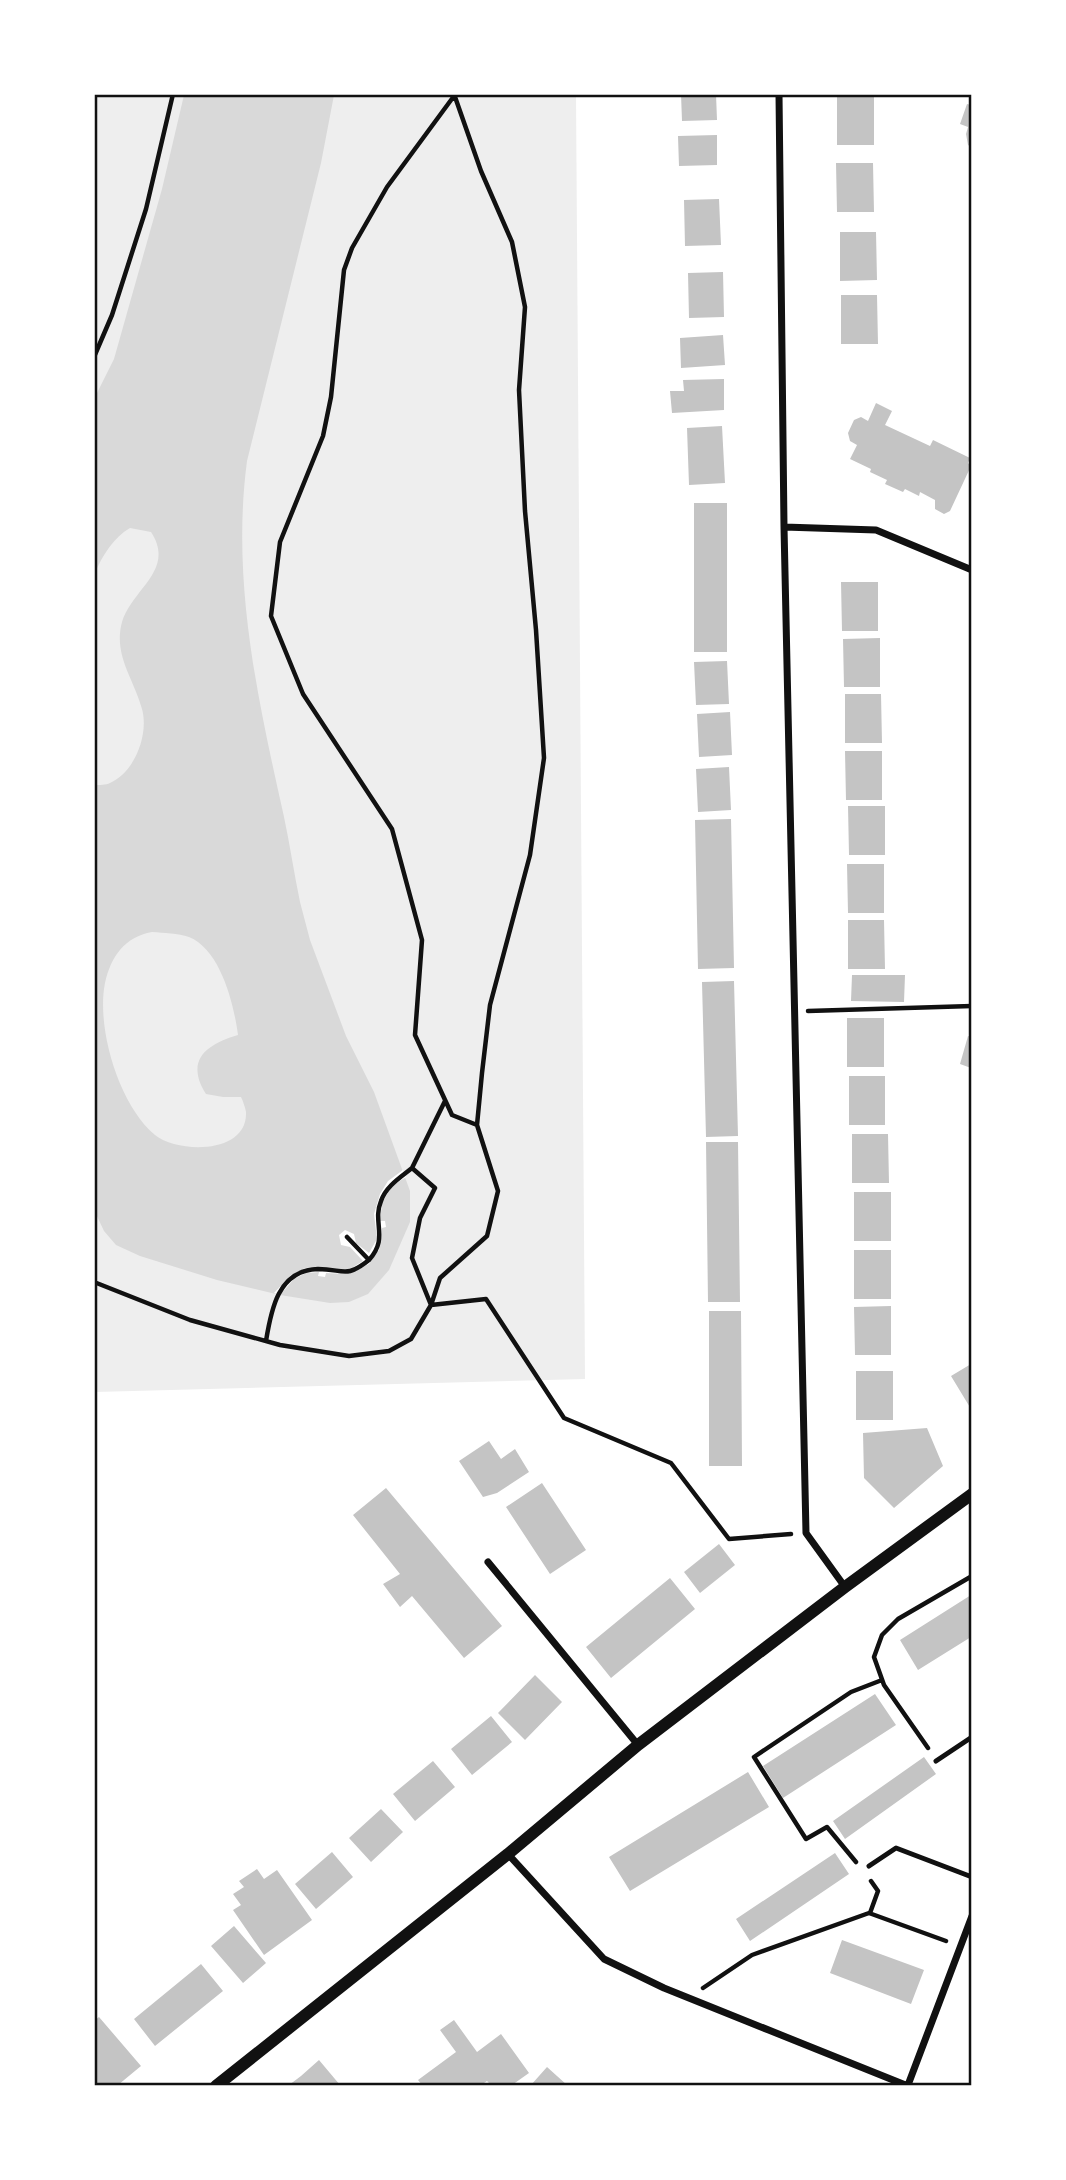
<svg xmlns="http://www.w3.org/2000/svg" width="1066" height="2180" font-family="Lato,sans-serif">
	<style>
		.green { fill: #eee }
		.water { fill: #d9d9d9; fill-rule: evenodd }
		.pier { fill: #fff }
		.building { fill: #c4c4c4 }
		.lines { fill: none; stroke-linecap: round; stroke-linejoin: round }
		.path { stroke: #111; stroke-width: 4.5 }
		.service { stroke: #111; stroke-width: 5 }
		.minor { stroke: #111; stroke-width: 7 }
		.tertiary { stroke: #111; stroke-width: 12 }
		.neatline { fill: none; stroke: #111; stroke-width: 2.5 }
	</style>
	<rect width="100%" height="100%" fill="#fff"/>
	<path class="green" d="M94,95H576L585,1379L95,1392Z"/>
	<path class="water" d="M184,95H334L321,163L247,461C231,582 258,700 284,817C290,845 294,873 300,902L310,940L346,1036L374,1092L410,1191V1222L389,1270L368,1294L349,1302L330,1303L280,1295L217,1280L140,1256L116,1245L104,1231L95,1212V785C99,785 106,785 110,783C135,772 149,734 142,709C134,679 113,655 122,622C132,589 176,570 151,532L130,528C114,537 102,556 95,573V397L114,359L162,189ZM152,932C164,933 178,933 189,937C221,950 234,1005 238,1035C208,1044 184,1059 206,1094L223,1097H241C243,1101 245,1107 246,1112C248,1154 179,1154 155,1135C119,1105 96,1028 105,983C111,956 125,937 152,932Z"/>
	<path class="pier" d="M403,1170L406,1177L392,1186L382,1203L380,1221H385L386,1227L382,1228L379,1250L369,1264L348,1274L326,1273L325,1277L318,1276L319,1272L306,1273L294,1279L280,1295L274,1293L291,1275L305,1268L320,1267L341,1270L350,1269L363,1261L350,1247L341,1245L339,1235L345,1230L354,1234L356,1243L369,1253L377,1239L374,1214L380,1194L388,1181Z"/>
	<path class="building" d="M681,94H716L717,120L682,121Z
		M837,96H874V145H837Z
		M967,104L971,105V147L968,145L966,134L968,127L960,124Z
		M717,135V165L679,166L678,136Z
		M836,163H873L874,212H837Z
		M719,199L721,245L685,246L684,200Z
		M840,232H876L877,280L840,281Z
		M723,272L724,317L689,318L688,273Z
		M841,295H877L878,344H841Z
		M723,335L725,365L681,368L680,338Z
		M724,379V410L672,413L670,391H684L683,380Z
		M876,403L892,411L885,425L930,446L933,440L970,458L968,463L971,466L950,511L944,514L935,509V500L920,492L919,496L905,489L903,492L885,484L887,480L870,472L871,469L850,459L857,445L850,441L848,433L854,420L861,417L868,421Z
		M722,426L725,483L689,485L687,428Z
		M694,503H727V652H694Z
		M841,582H878V631H842Z
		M880,638V687H844L843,639Z
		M727,661L729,704L696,705L694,662Z
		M845,694H881L882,743H845Z
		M730,712L732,755L699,757L697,714Z
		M845,751H882V800H846Z
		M729,767L731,810L698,812L696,769Z
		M848,806H885V855H849Z
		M731,819L734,968L698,969L695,820Z
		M847,864H884V913H848Z
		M848,920H884L885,969H848Z
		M852,975H905L904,1002L851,1001Z
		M734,981L738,1136L706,1137L702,982Z
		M847,1018H884V1067H847Z
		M968,1036L971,1037V1068L960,1064Z
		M849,1076H885V1125H849Z
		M852,1134H888L889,1183H852Z
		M706,1142H738L740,1302H708Z
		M854,1192H891V1241H854Z
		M854,1250H891V1299H854Z
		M891,1306V1355H855L854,1307Z
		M709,1311H741L742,1466H709Z
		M971,1364V1409L951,1376Z
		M856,1371H893V1420H856Z
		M927,1428L943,1466L894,1508L864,1478L863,1433Z
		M489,1441L501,1459L515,1449L529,1472L497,1493L483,1497L459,1461Z
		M542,1483L586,1550L550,1574L506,1507Z
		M386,1488L502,1626L464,1658L412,1596L400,1607L383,1584L400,1574L353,1515Z
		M719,1544L735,1565L700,1593L684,1572Z
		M670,1578L695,1609L611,1678L586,1647Z
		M971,1595V1637L918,1670L900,1640Z
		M535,1675L562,1702L525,1740L498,1713Z
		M875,1694L896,1725L783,1798L763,1766Z
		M491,1716L512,1742L472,1775L451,1749Z
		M924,1757L936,1774L845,1839L833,1821Z
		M433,1761L455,1787L415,1821L393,1794Z
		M748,1772L769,1807L630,1891L609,1857Z
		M381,1809L403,1832L371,1862L349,1838Z
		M332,1852L353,1877L316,1909L295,1884Z
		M835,1853L849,1874L750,1941L736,1919Z
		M257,1869L264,1879L277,1870L312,1920L264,1955L233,1910L241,1905L233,1894L244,1887L239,1881Z
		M234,1926L266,1963L243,1983L211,1946Z
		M842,1940L924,1970L911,2004L830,1973Z
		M201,1964L223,1991L155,2046L134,2019Z
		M99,2017L141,2066L118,2085H94V2021Z
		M454,2020L477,2052L501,2034L529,2073L512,2085H491L487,2081L481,2085H422L418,2080L456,2052L440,2030Z
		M319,2060L340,2085H289L301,2076Z
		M547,2067L567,2085H531Z"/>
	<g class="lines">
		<path class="path" d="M454,96L387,187L352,248L344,270L331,397L323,436L280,542L271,616L303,694L392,829L422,940L415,1035L452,1115L477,1125
			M94,357L112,315L146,209L173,94
			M808,1011L972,1006
			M445,1101L412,1168L435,1188L420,1218L412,1258L431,1305L486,1299L564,1418L671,1463L729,1539L791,1534
			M347,1237L369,1260C389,1238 372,1223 381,1201C386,1186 401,1177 412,1168
			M94,1282L190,1320L280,1345L349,1356L389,1351L411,1339L431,1305L440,1278L487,1236L498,1191L477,1125L482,1073L490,1005L530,855L544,758L536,630L525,511L519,390L525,307L512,242L481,171L454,94
			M266,1341C271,1310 278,1270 318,1269C344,1269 345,1279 369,1260
			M928,1748L884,1685L874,1657L882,1635L898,1619L972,1576
			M856,1862L827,1827L806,1839L754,1757L851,1692L882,1680
			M870,1913L878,1891L871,1881
			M703,1988L752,1955L869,1913L946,1941"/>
		<path class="service" d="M936,1761L972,1737
			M869,1866L896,1848L972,1877"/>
		<path class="minor" d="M779,94L784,527L806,1533L845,1587
			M784,527L876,530L972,570
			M488,1562L638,1745
			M508,1854L604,1959L664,1988L908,2086
			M908,2085L972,1916"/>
		<path class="tertiary" d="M216,2086L508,1854L638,1745L845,1587L972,1494"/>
	</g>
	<rect width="1066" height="2180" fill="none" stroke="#ffffff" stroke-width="192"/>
	<rect x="96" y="96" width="874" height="1988" class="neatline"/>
</svg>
